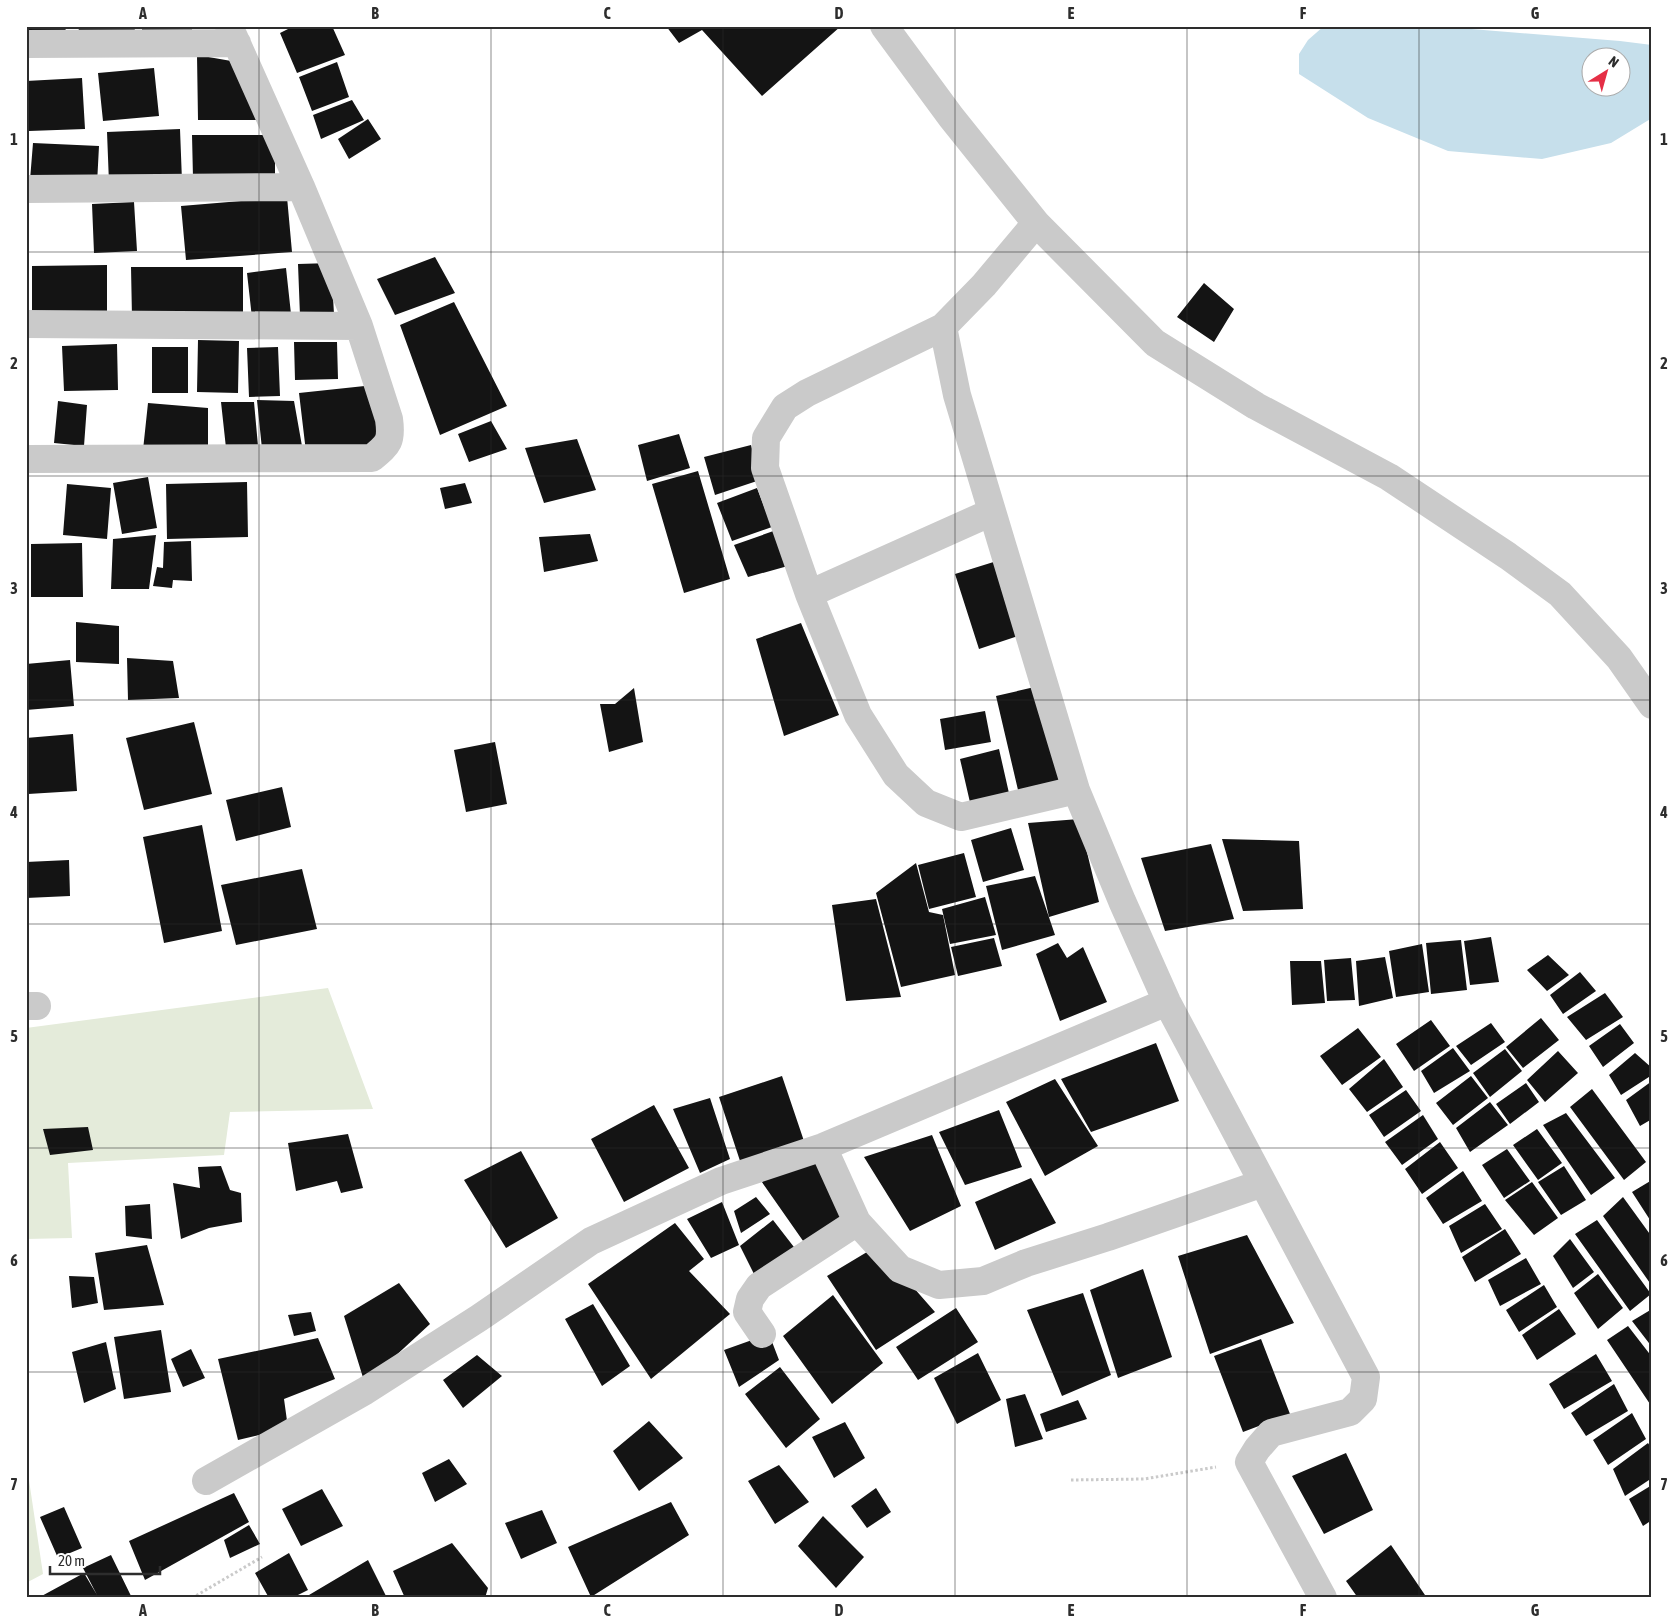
<svg xmlns="http://www.w3.org/2000/svg" width="1678" height="1624" font-family="'Asap Condensed',sans-serif">
	<style>
		.green { fill: #e4ebda }
		.water { fill: #c6dfeb; fill-rule: evenodd }
		.building { fill: #141414 }
		.lines { fill: none; stroke-linecap: round; stroke-linejoin: round }
		.path { stroke: #cacaca; stroke-width: 3; stroke-dasharray: 2.5 2.5; stroke-linecap: butt }
		.minor { stroke: #cacaca; stroke-width: 28 }
		.grid { fill: none; stroke: #2d2d2d; stroke-width: 1; stroke-opacity: 0.55 }
		.neatline { fill: none; stroke: #2d2d2d; stroke-width: 2 }
		.grid-label { font-size: 16px; text-anchor: middle; font-weight: bold; fill: #2d2d2d }
	</style>
	<rect width="100%" height="100%" fill="#fff"/>
	<path class="green" d="M328,988L373,1109L230,1112L224,1155L68,1163L72,1238L26,1239V1028Z
		M26,1460L43,1574L26,1583Z"/>
	<path class="water" d="M1324,26H1435L1620,41L1652,45V118L1611,143L1542,159L1448,151L1368,118L1299,74V54L1308,40ZM1590,58H1620V88H1590Z"/>
	<path class="building" d="M26,26H66L65,35L26,33Z
		M79,26H135L134,41L78,38Z
		M142,26H192V35H142Z
		M294,26H332L345,55L297,73L280,33Z
		M666,26H841L762,96L702,30L679,43Z
		M197,55L237,62L263,120H198Z
		M337,62L349,97L312,111L299,77Z
		M154,68L159,116L103,121L98,73Z
		M82,78L85,129L29,131L26,81Z
		M352,100L364,120L321,139L313,115Z
		M368,119L381,139L349,159L338,139Z
		M180,129L182,181L109,183L107,132Z
		M192,135H275V177L193,178Z
		M33,143L99,146L97,184L30,180Z
		M287,197L292,252L186,260L181,206Z
		M134,202L137,251L94,253L92,204Z
		M435,257L455,293L395,315L377,279Z
		M331,263L334,314L300,316L298,264Z
		M107,265V314H32V266Z
		M131,267H243V317L132,318Z
		M286,268L291,314L252,318L247,273Z
		M1204,283L1234,309L1214,342L1177,317Z
		M454,302L507,406L440,435L400,325Z
		M198,340L239,341L238,393L197,392Z
		M294,342H337L338,379L295,380Z
		M117,344L118,390L64,391L62,346Z
		M152,347H188V393H152Z
		M278,347L280,396L249,397L247,348Z
		M374,385L380,444L306,452L299,393Z
		M257,400L294,401L302,446L262,449Z
		M58,401L87,405L84,446L54,443Z
		M221,402H254L258,446L226,448Z
		M148,403L208,408V452L143,450Z
		M26,406H28L29,452H26Z
		M491,421L507,449L469,462L458,434Z
		M679,434L690,468L647,481L638,445Z
		M577,439L596,490L544,503L525,448Z
		M751,445L760,480L715,495L704,457Z
		M698,471L730,579L684,593L652,484Z
		M148,477L157,528L122,534L113,483Z
		M247,482L248,537L167,539L166,484Z
		M465,483L472,503L445,509L440,488Z
		M67,484L111,488L107,539L63,535Z
		M757,488L772,527L732,541L717,503Z
		M782,528L795,564L748,577L734,545Z
		M590,534L598,561L544,572L539,537Z
		M156,535L149,589H111L113,539Z
		M191,541L192,581L173,580L172,588L153,586L157,567L163,568L164,542Z
		M82,543L83,597H31V544Z
		M1000,560L1024,634L979,649L955,574Z
		M76,622L119,626V664L76,662Z
		M801,623L839,715L784,736L756,639Z
		M127,658L173,661L179,698L128,700Z
		M70,660L74,706L26,710V664Z
		M1039,686L1062,781L1018,790L996,696Z
		M634,688L643,742L609,752L600,704H615Z
		M985,711L991,742L945,750L940,719Z
		M194,722L212,794L144,810L126,738Z
		M73,734L77,791L28,794L26,738Z
		M495,742L507,804L466,812L454,750Z
		M999,749L1011,802L972,811L960,759Z
		M282,787L291,827L236,841L226,800Z
		M1079,819L1099,902L1049,917L1028,823Z
		M202,825L222,931L164,943L143,837Z
		M1011,828L1024,870L983,882L971,840Z
		M1222,839L1299,841L1303,909L1243,911Z
		M1211,844L1234,919L1165,931L1141,858Z
		M964,853L976,897L929,909L918,865Z
		M69,860L70,896L26,898V862Z
		M916,863L929,912L943,915L955,975L901,987L876,893Z
		M302,869L317,929L236,945L221,885Z
		M1035,876L1055,935L1002,950L986,886Z
		M985,897L996,935L950,944L942,909Z
		M876,899L901,997L846,1001L832,905Z
		M1491,937L1499,982L1470,985L1464,941Z
		M994,938L1002,966L958,976L951,947Z
		M1461,940L1467,990L1431,994L1426,943Z
		M1058,943L1067,958L1083,947L1107,1002L1060,1021L1036,954Z
		M1422,944L1429,992L1396,997L1389,951Z
		M1548,955L1569,975L1547,991L1527,970Z
		M1385,957L1393,998L1359,1006L1356,961Z
		M1351,958L1355,1000L1327,1001L1324,960Z
		M1290,961H1321L1325,1003L1292,1005Z
		M1580,972L1596,991L1563,1014L1550,995Z
		M1605,993L1623,1017L1586,1040L1567,1017Z
		M1541,1018L1559,1040L1523,1068L1506,1047Z
		M1431,1020L1450,1046L1414,1071L1396,1044Z
		M1491,1023L1505,1042L1471,1065L1456,1046Z
		M1620,1024L1634,1043L1603,1067L1589,1046Z
		M1358,1028L1381,1057L1342,1085L1320,1056Z
		M1156,1043L1179,1101L1091,1132L1061,1079Z
		M1453,1048L1470,1071L1434,1093L1421,1071Z
		M1505,1049L1522,1071L1490,1097L1473,1073Z
		M1558,1051L1578,1073L1545,1102L1527,1080Z
		M1635,1053L1652,1068V1075L1621,1095L1609,1075Z
		M1384,1059L1403,1087L1367,1112L1349,1089Z
		M782,1076L806,1147L742,1167L719,1097Z
		M1471,1076L1488,1098L1453,1125L1436,1103Z
		M1055,1079L1098,1146L1045,1176L1006,1102Z
		M1652,1081V1119L1640,1126L1626,1100Z
		M1526,1083L1539,1102L1510,1124L1496,1104Z
		M1592,1089L1646,1162L1624,1180L1570,1107Z
		M1406,1090L1421,1111L1384,1137L1369,1115Z
		M710,1098L730,1159L700,1173L673,1109Z
		M1490,1102L1508,1125L1470,1152L1456,1128Z
		M654,1105L689,1168L624,1202L591,1139Z
		M999,1110L1022,1167L965,1185L939,1132Z
		M1566,1113L1615,1178L1591,1195L1543,1125Z
		M1423,1115L1438,1139L1402,1165L1385,1142Z
		M88,1127L93,1150L50,1155L43,1129Z
		M1537,1129L1562,1163L1538,1180L1513,1145Z
		M348,1134L363,1188L341,1193L337,1181L296,1191L288,1143Z
		M932,1135L961,1206L910,1231L864,1157Z
		M1440,1142L1458,1168L1422,1194L1405,1169Z
		M1507,1149L1530,1181L1504,1198L1482,1165Z
		M521,1151L558,1218L506,1248L464,1180Z
		M810,1153L852,1212L808,1248L757,1175Z
		M221,1166L230,1190L241,1193L242,1222L209,1228L181,1239L173,1183L200,1188L198,1167Z
		M1564,1166L1586,1200L1561,1215L1538,1182Z
		M1463,1171L1482,1201L1443,1224L1426,1198Z
		M1031,1178L1056,1223L995,1250L975,1202Z
		M1652,1180V1223L1632,1192Z
		M1532,1182L1558,1218L1534,1235L1505,1200Z
		M756,1197L770,1214L741,1233L734,1211Z
		M1623,1197L1652,1237V1286L1603,1216Z
		M722,1202L739,1245L711,1258L687,1219Z
		M150,1204L152,1239L126,1236L125,1206Z
		M1485,1204L1502,1229L1461,1253L1449,1226Z
		M773,1220L797,1251L757,1280L740,1246Z
		M1597,1220L1651,1294L1630,1311L1575,1234Z
		M675,1223L704,1259L689,1271L730,1314L651,1379L588,1284Z
		M1505,1229L1521,1254L1475,1282L1462,1257Z
		M1247,1235L1294,1323L1210,1354L1178,1256Z
		M1570,1239L1594,1272L1573,1288L1553,1256Z
		M147,1245L164,1305L104,1310L95,1253Z
		M877,1246L935,1312L876,1350L827,1276Z
		M1526,1258L1541,1284L1500,1306L1488,1280Z
		M1143,1269L1172,1357L1118,1378L1090,1290Z
		M1598,1274L1623,1308L1598,1329L1574,1293Z
		M69,1276L94,1277L98,1303L72,1308Z
		M399,1283L430,1324L365,1384L344,1316Z
		M1544,1285L1557,1307L1519,1332L1506,1310Z
		M1083,1293L1111,1375L1062,1396L1027,1310Z
		M833,1295L883,1363L832,1404L783,1336Z
		M593,1304L630,1366L602,1386L565,1319Z
		M956,1308L978,1342L918,1380L896,1347Z
		M1559,1309L1576,1334L1537,1360L1522,1335Z
		M1652,1309V1347L1632,1321Z
		M311,1312L316,1331L294,1336L288,1315Z
		M1628,1326L1652,1357V1407L1607,1340Z
		M161,1330L171,1392L124,1399L114,1337Z
		M769,1334L779,1360L739,1387L724,1350Z
		M318,1338L335,1379L284,1399L288,1428L238,1440L218,1359Z
		M1261,1339L1290,1414L1243,1432L1214,1356Z
		M106,1342L116,1389L84,1403L72,1352Z
		M191,1349L205,1378L183,1387L171,1359Z
		M978,1353L1001,1400L957,1424L934,1378Z
		M1596,1354L1612,1381L1564,1409L1549,1384Z
		M477,1355L502,1376L463,1408L443,1380Z
		M780,1367L820,1419L786,1448L745,1394Z
		M1614,1384L1628,1411L1586,1436L1571,1413Z
		M1025,1394L1043,1439L1015,1447L1006,1399Z
		M1078,1400L1087,1419L1046,1432L1040,1414Z
		M1632,1413L1646,1439L1608,1465L1593,1440Z
		M649,1421L683,1458L639,1491L613,1451Z
		M845,1422L865,1458L834,1478L812,1437Z
		M1648,1443L1652,1449V1478L1625,1496L1613,1469Z
		M1346,1453L1373,1510L1324,1534L1292,1476Z
		M449,1459L467,1484L435,1502L422,1473Z
		M779,1465L809,1502L775,1524L748,1481Z
		M1652,1485V1520L1643,1526L1629,1499Z
		M876,1488L891,1512L867,1528L851,1506Z
		M322,1489L343,1526L301,1546L282,1509Z
		M234,1493L249,1522L145,1580L129,1541Z
		M671,1502L689,1535L591,1597L568,1547Z
		M64,1507L82,1548L58,1558L40,1517Z
		M542,1510L557,1543L521,1559L505,1523Z
		M823,1516L864,1557L836,1588L798,1546Z
		M249,1525L260,1544L230,1558L224,1540Z
		M452,1543L488,1588L485,1598H405L393,1571Z
		M1391,1545L1427,1598H1358L1346,1581Z
		M289,1553L308,1590L292,1598H269L255,1573Z
		M111,1555L132,1598H38L84,1573L97,1595L83,1568Z
		M368,1560L387,1598H311L309,1595Z"/>
	<g class="lines">
		<path class="path" d="M1071,1480L1144,1479L1216,1467
			M192,1598L262,1557"/>
		<path class="minor" d="M884,26L951,117L1036,223L1155,343L1256,406L1389,477L1508,556L1560,594L1619,658L1652,705
			M26,44L237,43
			M26,189L301,187
			M1036,223L984,285L943,327L957,395L1076,790L1122,901L1167,1002L1366,1377L1363,1399L1350,1412L1271,1433L1257,1449L1249,1462L1323,1598
			M26,324L359,326
			M943,327L807,393L785,407L766,438L765,468L809,594L858,715L896,775L926,803L961,817L1076,790
			M26,459L372,458C389,444 392,441 389,419L359,326L301,187L229,26
			M809,594L992,512
			M26,1006H37
			M823,1147L857,1222L900,1269L939,1285L983,1281L1026,1263L1108,1237L1263,1183
			M762,1334L747,1312L750,1299L759,1286L857,1222
			M206,1481L365,1391L479,1318L591,1241L721,1181L823,1147L1167,1002"/>
	</g>
	<path class="grid" d="M259,26V1598M491,26V1598M723,26V1598M955,26V1598M1187,26V1598M1419,26V1598M26,252H1652M26,476H1652M26,700H1652M26,924H1652M26,1148H1652M26,1372H1652"/>
	<rect width="1678" height="1624" fill="none" stroke="#ffffff" stroke-width="55"/>
	<g transform="translate(1606 72) rotate(37)"><circle r="24" fill="#ffffff" stroke="#ababab"/>
	<path d="M0-4L9 19L0 12L-9 19Z" fill="#e52f46"/>
	<text y="-8" font-size="14" font-weight="bold" text-anchor="middle" fill="#2d2d2d">N</text>
	</g>
	<path d="M50 1566v8h110v-8" fill="none" stroke="#2d2d2d" stroke-width="2.5"/>
	<text x="58" y="1566" font-size="15" fill="#2d2d2d" stroke="#ffffff" stroke-width="4" paint-order="stroke">20 m</text>
	<rect x="28" y="28" width="1622" height="1568" class="neatline"/>
	<g class="grid-label">
		<text x="143" y="19">A</text>
		<text x="375" y="19">B</text>
		<text x="607" y="19">C</text>
		<text x="839" y="19">D</text>
		<text x="1071" y="19">E</text>
		<text x="1303" y="19">F</text>
		<text x="1535" y="19">G</text>
		<text x="14" y="145">1</text>
		<text x="1664" y="145">1</text>
		<text x="14" y="369">2</text>
		<text x="1664" y="369">2</text>
		<text x="14" y="594">3</text>
		<text x="1664" y="594">3</text>
		<text x="14" y="818">4</text>
		<text x="1664" y="818">4</text>
		<text x="14" y="1042">5</text>
		<text x="1664" y="1042">5</text>
		<text x="14" y="1266">6</text>
		<text x="1664" y="1266">6</text>
		<text x="14" y="1490">7</text>
		<text x="1664" y="1490">7</text>
		<text x="143" y="1616">A</text>
		<text x="375" y="1616">B</text>
		<text x="607" y="1616">C</text>
		<text x="839" y="1616">D</text>
		<text x="1071" y="1616">E</text>
		<text x="1303" y="1616">F</text>
		<text x="1535" y="1616">G</text>
	</g>
</svg>
